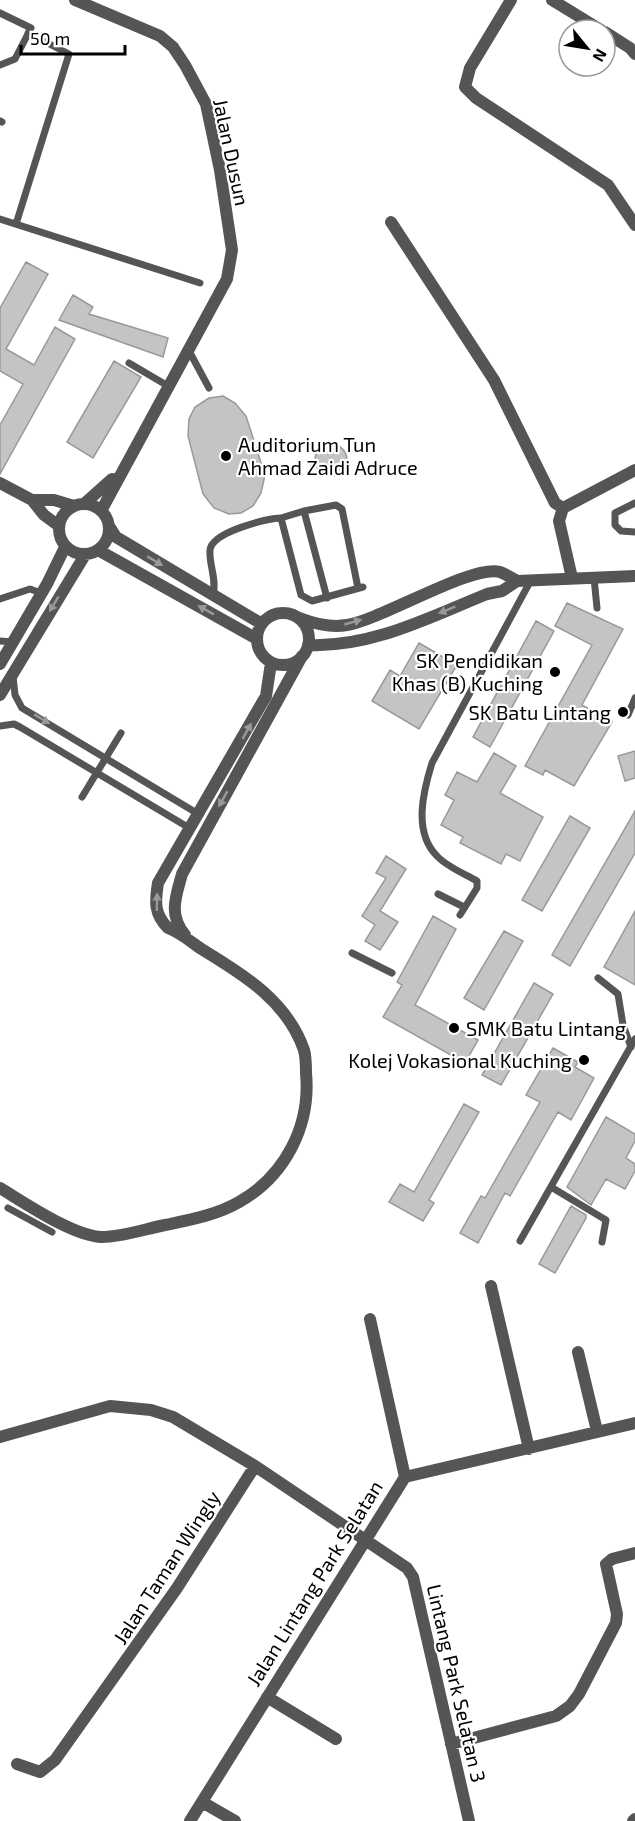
<svg xmlns="http://www.w3.org/2000/svg" width="635" height="1821" font-family="'Exo 2',sans-serif">
	<style>
		.building { fill: #c4c4c4; stroke: #999; stroke-width: 1.5 }
		.lines { fill: none; stroke-linecap: round; stroke-linejoin: round }
		.service { stroke: #555; stroke-width: 7 }
		.minor { stroke: #555; stroke-width: 12 }
		.oneway { fill: #999 }
		.poi-dot { fill: #000; stroke: #fff; stroke-width: 2 }
		.labels { text-anchor: middle; dominant-baseline: central; stroke-width: 4.5; stroke-linejoin: round; paint-order: stroke }
		.street-label { font-size: 20px; fill: #000; stroke: #fff }
		.poi-label { font-size: 20px; fill: #000; stroke: #fff; text-anchor: end }
	</style>
	<rect width="100%" height="100%" fill="#fff"/>
	<path class="building" d="M26,262L48,274L6,349L34,365L55,327L75,339L0,474V425L23,384L0,371V308Z
		M73,295L93,307L89,314L168,338L163,357L59,320Z
		M114,361L141,377L93,458L67,442Z
		M223,396L235,403L246,416L265,475L261,493L253,506L241,513L229,514L214,508L203,494L188,436L189,419L195,407L209,398Z
		M315 460a16 16 0 1 1 32 0a16 16 0 1 1-32 0Z
		M567,603L623,629L582,705L612,722L574,786L545,770L543,775L525,766L592,645L555,626Z
		M536,621L554,631L490,747L473,737Z
		M419,643L457,665L419,729L372,701L390,670L400,676Z
		M635,751V778L625,781L618,756Z
		M494,753L516,766L500,793L543,817L520,861L506,854L501,864L460,843L463,837L441,825L454,800L445,795L457,772L477,782Z
		M635,811V853L570,966L552,955Z
		M570,816L590,828L542,911L522,900Z
		M386,856L406,869L380,911L398,922L380,950L365,941L375,925L362,916L386,878L376,873Z
		M635,911V985L604,967Z
		M433,916L456,929L415,1005L478,1040L465,1063L383,1017L402,985L397,982Z
		M504,931L523,941L484,1010L464,998Z
		M534,983L553,994L501,1085L482,1075Z
		M553,1048L578,1062L575,1067L594,1078L571,1120L558,1112L510,1196L505,1193L478,1243L460,1233L481,1196L485,1198L540,1102L526,1095Z
		M464,1104L479,1112L429,1200L434,1203L423,1221L389,1202L400,1184L414,1192Z
		M606,1117L635,1134V1141L626,1158L635,1164V1171L625,1189L606,1179L591,1205L567,1187Z
		M571,1206L586,1215V1218L555,1273L539,1264Z"/>
	<g class="lines">
		<path class="service" d="M0,13L31,28L15,59L0,65
			M0,121L2,122
			M0,219L200,283
			M16,224L69,54L28,33
			M188,349L209,388
			M129,363L168,386
			M635,503L615,513V525L621,531L635,532
			M281,518L304,511
			M594,578L597,608
			M213,596C217,578 209,566 210,550C212,532 265,519 281,518L301,595L312,601L363,587
			M327,598L304,511L336,505L342,509L358,588
			M0,599L30,589L41,593
			M0,641L13,642
			M13,676L15,695L22,708L200,815
			M628,715L635,698
			M0,726L14,724L20,727L191,829
			M82,797L121,733
			M438,894L464,907
			M460,915L477,888V881C465,874 447,867 437,856C413,832 423,792 432,763L531,580
			M352,953L392,973
			M598,978L618,994L623,1025L631,1047
			M551,1187L606,1220L602,1242
			M8,1208L52,1232
			M520,1241L635,1039"/>
		<path class="minor" d="M75,0L160,36L173,47L185,65L206,104L220,170L232,250L227,279L101,511
			M511,0L470,68L465,87L476,98L608,185L635,225
			M552,0L601,30
			M605,32L630,48L635,54
			M391,222L494,380L555,503L563,508
			M0,483L32,500H54L74,506
			M32,500L44,515L59,526
			M59 529a25 25 0 1 1 50 0a25 25 0 1 1-50 0Z
			M84,504L112,479
			M563,508L635,470
			M563,508L559,521L572,578
			M109,526L116,537L262,624
			M98,550L257,639
			M517,581L635,576
			M257 639a26 26 0 1 1 52 0a26 26 0 1 1-52 0Z
			M297,617C313,623 329,628 347,625C383,619 472,564 500,572C506,574 512,578 517,581
			M308,645C371,648 430,617 487,594L502,591L517,581
			M0,664L47,584L65,547
			M0,695L85,555
			M185,935C168,915 176,896 182,874L302,656
			M0,1188C25,1203 73,1236 102,1237C122,1237 145,1229 165,1225C189,1220 217,1215 239,1202C285,1176 311,1126 306,1073C306,1066 306,1057 304,1050C287,1001 244,975 203,950C191,942 181,933 168,928C154,914 155,902 158,883L266,696L271,663
			M491,1286L529,1449
			M370,1319L405,1477
			M578,1352L597,1431
			M0,1437L110,1406L151,1410L173,1417L255,1466
			M267,1697L336,1739
			M451,1744L556,1716L570,1706L579,1694L616,1623L617,1614L606,1564L612,1559L635,1553
			M17,1764L40,1772L55,1760L177,1588L255,1466L407,1568L413,1577L469,1821
			M202,1802L235,1821
			M190,1821L405,1477L635,1423
			M633,1821L635,1819"/>
	</g>
	<defs><path id="oneway-solid" d="M-6-.8H1V-3.2L6.5 0L1 3.2V.8H-6Z" transform="scale(1.5)"/></defs>
	<g class="oneway">
		<use href="#oneway-solid" transform="translate(155 561) rotate(31)"/>
		<use href="#oneway-solid" transform="translate(54 604) rotate(121)"/>
		<use href="#oneway-solid" transform="translate(206 610) rotate(-151)"/>
		<use href="#oneway-solid" transform="translate(447 610) rotate(158)"/>
		<use href="#oneway-solid" transform="translate(353 622) rotate(-16)"/>
		<use href="#oneway-solid" transform="translate(42 719) rotate(31)"/>
		<use href="#oneway-solid" transform="translate(247 731) rotate(-61)"/>
		<use href="#oneway-solid" transform="translate(223 799) rotate(119)"/>
		<use href="#oneway-solid" transform="translate(157 902) rotate(-89)"/>
	</g>
	<g class="poi-dot">
		<circle cx="226" cy="456" r="6"/>
		<circle cx="555" cy="672" r="6"/>
		<circle cx="623" cy="712" r="6"/>
		<circle cx="454" cy="1028" r="6"/>
		<circle cx="584" cy="1060" r="6"/>
	</g>
	<g class="labels">
		<g class="street-label">
			<text transform="translate(232 152) rotate(78)">Jalan Dusun</text>
			<text transform="translate(166 1567) rotate(-57)">Jalan Taman Wingly</text>
			<text transform="translate(314 1583) rotate(-58)">Jalan Lintang Park Selatan</text>
			<text transform="translate(457 1683) rotate(77)">Lintang Park Selatan 3</text>
		</g>
		<g class="poi-label">
			<text x="238" y="444" text-anchor="start">Auditorium Tun<tspan x="238" dy="23">Ahmad Zaidi Adruce</tspan></text>
			<text x="543" y="660">SK Pendidikan<tspan x="543" dy="23">Khas (B) Kuching</tspan></text>
			<text x="611" y="712">SK Batu Lintang</text>
			<text x="466" y="1028" text-anchor="start">SMK Batu Lintang</text>
			<text x="572" y="1060">Kolej Vokasional Kuching</text>
		</g>
	</g>
	<g transform="translate(587 48) rotate(120)"><circle r="28" fill="#ffffff" stroke="#999999" stroke-width="1.5"/>
	<path d="M0-4.5L10 22L0 15L-10 22Z" fill="#000000"/>
	<text y="-9" font-size="16" font-weight="bold" text-anchor="middle" fill="#000000">N</text>
	</g>
	<path d="M21 45v9h104v-9" fill="none" stroke="#000000" stroke-width="3"/>
	<text x="30" y="45" font-size="18" fill="#000000" stroke="#ffffff" stroke-width="4.5" paint-order="stroke">50 m</text>
</svg>
